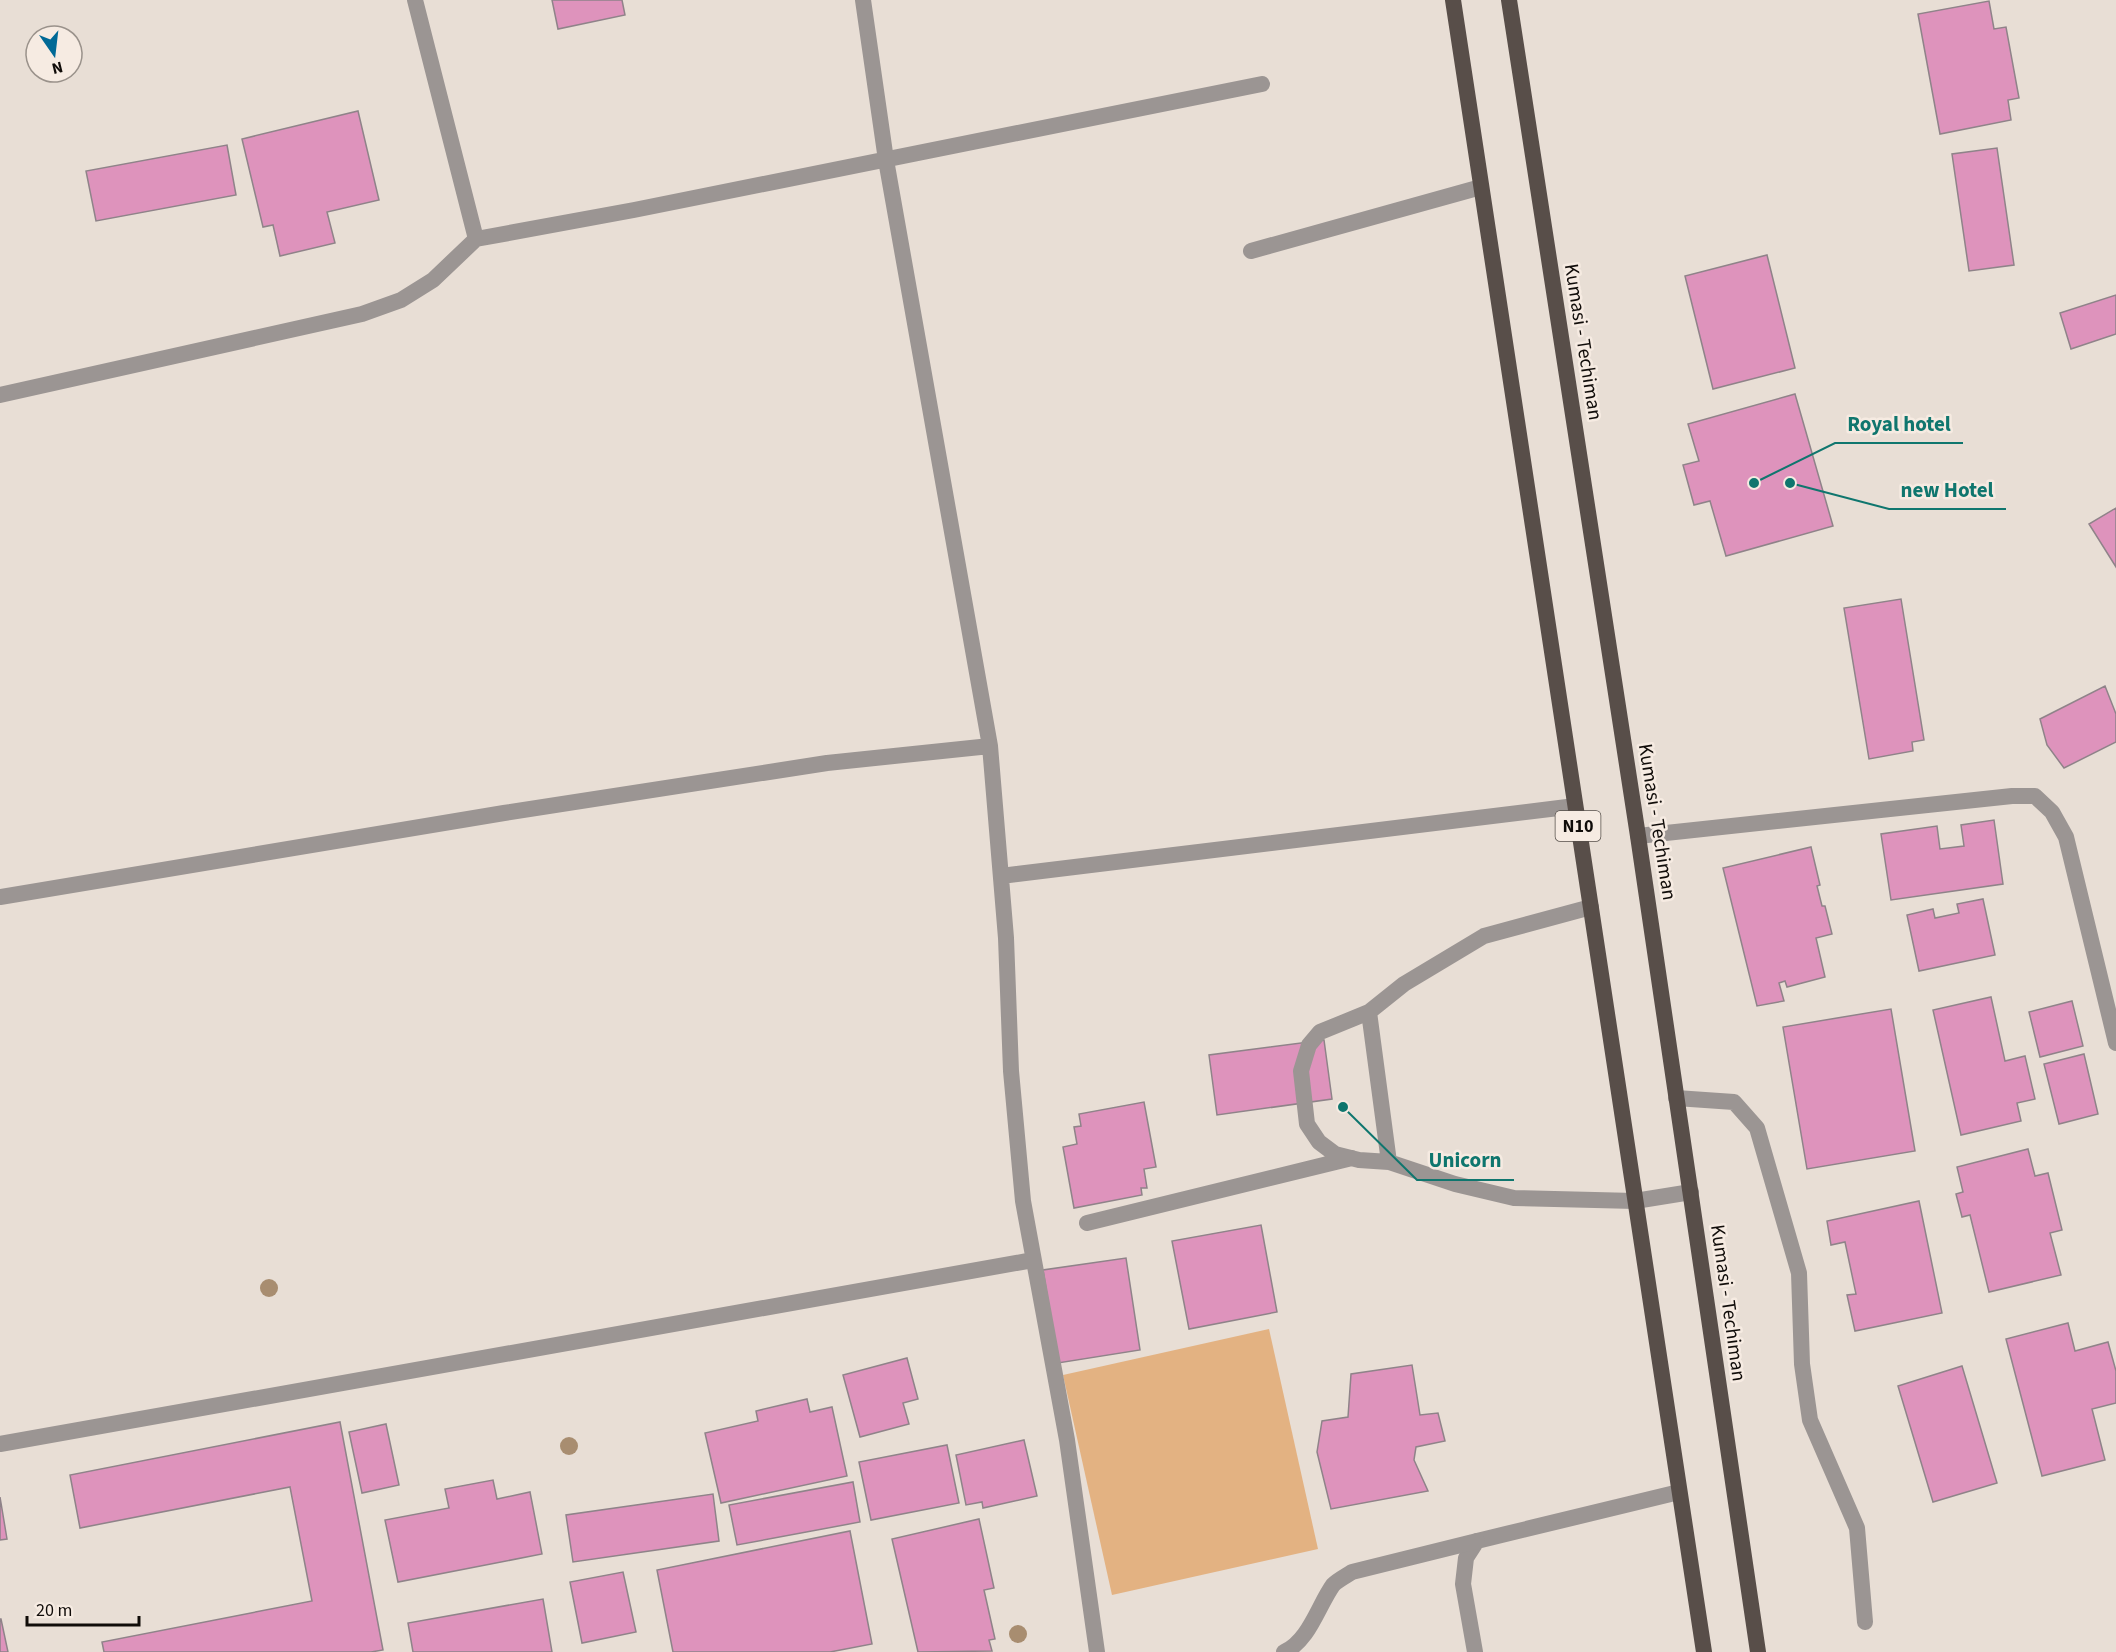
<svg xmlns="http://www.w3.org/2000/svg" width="2116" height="1652" font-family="'Source Sans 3',sans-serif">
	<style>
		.green { fill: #e3b282 }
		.building { fill: #de93bc; stroke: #8f8389; stroke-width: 1.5 }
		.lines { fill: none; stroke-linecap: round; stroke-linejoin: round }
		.service { stroke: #9b9593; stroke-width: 16 }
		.minor { stroke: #9b9593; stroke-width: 16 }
		.trunk { stroke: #584e49; stroke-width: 16 }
		.tree { fill: #a88d70 }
		.labels { text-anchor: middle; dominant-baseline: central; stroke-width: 5; stroke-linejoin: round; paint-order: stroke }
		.shield { fill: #f6ebe2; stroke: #554f4a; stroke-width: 1.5 }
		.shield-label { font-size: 18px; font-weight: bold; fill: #100c09 }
		.street-label { font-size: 20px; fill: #100c09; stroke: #f6ebe2 }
		.leader { fill: none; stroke: #0f766e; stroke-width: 2 }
		.callout-dot { fill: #0f766e; stroke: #f6ebe2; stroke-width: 2 }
		.callout-label { font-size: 21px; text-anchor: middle; font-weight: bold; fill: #0f766e; stroke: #f6ebe2; stroke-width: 5; stroke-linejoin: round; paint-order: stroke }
	</style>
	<rect width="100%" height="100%" fill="#e8ded5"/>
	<path class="green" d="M1269,1329L1318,1549L1112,1595L1063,1375Z"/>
	<path class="building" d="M552,0H622L625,15L558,29Z
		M1989,1L1994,29L2006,27L2019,98L2008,100L2011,120L1940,134L1918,14Z
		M358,111L379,200L327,212L335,243L280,256L273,225L263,227L242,139Z
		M227,145L236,195L96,221L86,171Z
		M1997,148L2014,265L1969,271L1952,154Z
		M1767,255L1795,368L1713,389L1685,276Z
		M2116,295V334L2071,349L2060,313Z
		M1795,394L1833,526L1726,556L1710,501L1694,505L1683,465L1699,461L1688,424Z
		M2116,508V567L2089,524Z
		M1901,599L1924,740L1912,742L1913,751L1869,759L1844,608Z
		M2105,686L2116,714V742L2064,768L2047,745L2040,719Z
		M1994,820L2003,884L1891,900L1881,834L1937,826L1940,849L1964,846L1961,825Z
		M1811,847L1820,885L1817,886L1822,906H1825L1832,934L1816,938L1825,977L1787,987L1785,981L1779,983L1784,1001L1757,1006L1723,868Z
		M1983,899L1995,955L1919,971L1907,915L1933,909L1935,918L1959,913L1957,904Z
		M1991,997L2005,1061L2025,1056L2035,1099L2017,1103L2021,1121L1961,1135L1933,1010Z
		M2072,1001L2083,1046L2040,1057L2029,1012Z
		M1891,1009L1915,1151L1807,1169L1783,1027Z
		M1324,1040L1332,1099L1217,1115L1209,1055Z
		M2084,1054L2098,1114L2059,1124L2044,1064Z
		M1144,1102L1156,1167L1144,1169L1147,1188H1141L1142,1195L1074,1208L1063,1147L1077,1144L1074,1127L1081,1126L1079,1114Z
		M2028,1149L2035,1176L2048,1173L2062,1230L2050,1233L2061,1275L1989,1292L1970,1215L1962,1217L1956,1194L1963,1192L1957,1167Z
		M1919,1201L1942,1313L1855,1331L1847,1295L1856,1294L1845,1242L1831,1245L1827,1221Z
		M1261,1225L1277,1312L1189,1329L1172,1241Z
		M1126,1258L1140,1350L1058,1363L1043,1270Z
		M2068,1323L2075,1351L2108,1342L2116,1371V1403L2092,1409L2105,1460L2042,1476L2006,1339Z
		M907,1358L918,1399L903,1403L909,1424L860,1437L843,1375Z
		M1412,1365L1420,1415L1438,1413L1445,1441L1416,1447L1414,1460L1428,1491L1331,1509L1317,1452L1322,1421L1348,1417L1351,1374Z
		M1962,1366L1997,1483L1933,1502L1898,1386Z
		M807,1399L810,1412L832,1407L847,1476L721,1503L705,1433L758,1421L756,1411Z
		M340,1422L383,1650L371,1652H104L102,1642L312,1601L290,1487L80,1528L70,1475Z
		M386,1424L399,1485L362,1493L349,1432Z
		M1024,1440L1037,1496L983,1508L982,1502L966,1505L956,1455Z
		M947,1445L959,1503L871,1520L859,1462Z
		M493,1480L497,1499L530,1492L542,1554L398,1582L385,1520L449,1508L445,1489Z
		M853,1482L860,1522L737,1545L729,1505Z
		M713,1494L719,1541L573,1562L566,1515Z
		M0,1497L7,1539L0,1540Z
		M979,1519L994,1588L984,1590L995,1639L989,1640L992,1651L918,1652L892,1539Z
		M850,1531L872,1644L830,1652H673L657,1570Z
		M623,1572L636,1632L582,1643L570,1582Z
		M543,1599L552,1652H413L408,1623Z
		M0,1619H1L8,1652H0Z"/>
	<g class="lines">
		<path class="service" d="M1251,251L1481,187
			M1591,907L1484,936L1404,984L1369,1012L1389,1162L1455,1184L1514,1198L1635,1201L1691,1192
			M1369,1012L1320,1032L1309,1045L1301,1071L1307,1124L1319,1142L1335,1154L1359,1160L1389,1162
			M1676,1098L1734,1102L1757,1128L1799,1273L1802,1364L1810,1420L1857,1528L1865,1622
			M1087,1223L1352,1158
			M1475,1652L1463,1584L1466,1558L1477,1541L1679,1492"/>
		<path class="minor" d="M415,0L476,239
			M863,0L886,160L990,746L1006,938L1011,1071L1023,1201L1067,1440L1097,1652
			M0,395L362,314L401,300L433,280L476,239L634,210L1262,84
			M1638,836L2012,796H2035L2052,812L2066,837L2116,1043
			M1001,876L1575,806
			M0,897L504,813L827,763L990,746
			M0,1444L1033,1260
			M1284,1652C1309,1641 1318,1606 1333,1585C1338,1580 1346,1576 1352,1572L1477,1541"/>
		<path class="trunk" d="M1453,0L1704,1652
			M1509,0L1638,836L1758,1652"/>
	</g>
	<g class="tree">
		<circle cx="269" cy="1288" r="9"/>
		<circle cx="569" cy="1446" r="9"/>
		<circle cx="1018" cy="1634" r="9"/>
	</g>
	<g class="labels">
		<rect class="shield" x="1555.5" y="811" width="45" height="30" rx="4.5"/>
		<g class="shield-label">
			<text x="1578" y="826">N10</text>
		</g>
		<g class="street-label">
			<text transform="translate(1583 342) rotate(81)">Kumasi - Techiman</text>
			<text transform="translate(1657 822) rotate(81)">Kumasi - Techiman</text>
			<text transform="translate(1728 1303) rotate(82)">Kumasi - Techiman</text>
		</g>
	</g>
	<path class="leader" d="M1754 483L1835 443H1963M1790 483L1889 509H2006M1343 1107L1417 1180H1514"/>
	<g class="callout-dot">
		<circle cx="1754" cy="483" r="6"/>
		<circle cx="1790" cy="483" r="6"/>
		<circle cx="1343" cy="1107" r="6"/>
	</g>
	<g class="callout-label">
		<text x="1899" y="431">Royal hotel</text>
		<text x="1947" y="497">new Hotel</text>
		<text x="1465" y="1167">Unicorn</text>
	</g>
	<g transform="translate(54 54) rotate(166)"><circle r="28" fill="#f6ebe2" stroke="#9a928b" stroke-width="1.5"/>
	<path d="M0-4.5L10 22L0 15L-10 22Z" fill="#006996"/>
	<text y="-9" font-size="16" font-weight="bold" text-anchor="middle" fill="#100c09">N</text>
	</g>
	<path d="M27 1616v9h112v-9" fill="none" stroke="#100c09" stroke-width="3"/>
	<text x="36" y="1616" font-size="18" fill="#100c09" stroke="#f6ebe2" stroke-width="4.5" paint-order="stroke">20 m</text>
</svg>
